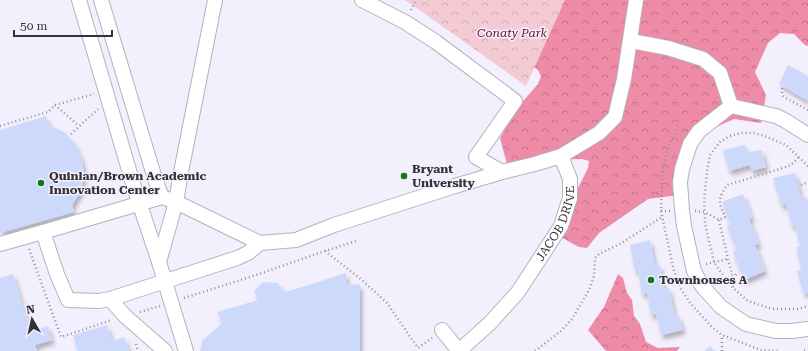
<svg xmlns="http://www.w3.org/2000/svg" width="808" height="351" font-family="'Roboto Serif',serif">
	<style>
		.forest { fill: url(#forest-crowns) }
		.park { fill: url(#park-crowns) }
		.building { fill: #ccd9fb; filter: url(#shadow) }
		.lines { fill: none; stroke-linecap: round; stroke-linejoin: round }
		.minor-casing { stroke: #b5b1be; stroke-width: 16 }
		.path { stroke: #94919b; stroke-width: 2.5; stroke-dasharray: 1 3; stroke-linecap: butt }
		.minor { stroke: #fff; stroke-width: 14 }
		.poi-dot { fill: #147322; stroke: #f4effd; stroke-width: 1.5 }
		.labels { text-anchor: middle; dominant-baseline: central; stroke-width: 3; stroke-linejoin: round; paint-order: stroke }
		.park-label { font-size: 12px; font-style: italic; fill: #670f32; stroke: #f4effd }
		.poi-label { font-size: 12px; font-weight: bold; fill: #343238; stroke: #f4effd; text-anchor: start }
		.street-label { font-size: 12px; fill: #343238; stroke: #f4effd }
	</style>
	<defs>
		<pattern id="forest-crowns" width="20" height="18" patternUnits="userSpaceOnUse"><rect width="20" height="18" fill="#ee8ba7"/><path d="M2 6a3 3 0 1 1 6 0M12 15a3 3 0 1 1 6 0" fill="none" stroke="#c27289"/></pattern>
		<pattern id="park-crowns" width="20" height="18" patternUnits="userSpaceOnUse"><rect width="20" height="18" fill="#f4cbd5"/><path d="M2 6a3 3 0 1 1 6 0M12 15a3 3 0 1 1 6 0" fill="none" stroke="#d2afb8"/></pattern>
		<filter id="shadow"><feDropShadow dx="2.5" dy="4.5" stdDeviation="2" flood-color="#0004"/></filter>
	</defs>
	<rect width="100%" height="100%" fill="#f4effd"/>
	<path class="forest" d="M563,0H808V46L805,45L794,34L780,33L768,43L755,72L766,95L761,123L734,119L705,132L689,153L679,195L648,199L599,233L587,248L579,247L555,234L588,168L589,161L582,159L535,160L508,168L500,138L517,108L538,84L541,76L538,70L508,48Z
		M618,274L623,278L627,293L632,300L634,316L640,324L646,342L658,348L680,347L677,351H606L588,330L604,307Z"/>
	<path class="park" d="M404,0H565L526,86L411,4Z"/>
	<path class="building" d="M788,65L808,76V101L779,84Z
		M46,116L49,125L64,132L75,144L82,159L84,175L81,191L72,205L74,212L0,233V130Z
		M745,145L748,152L762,150L766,167L752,171L750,165L729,171L723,150Z
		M795,173L801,198L806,197L808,207V293L804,294L797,271L801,270L796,247L800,246L795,225L792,226L786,204L781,205L773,178Z
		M743,194L752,218L749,219L759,244L755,245L765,271L744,280L733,252L737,250L727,226L730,224L722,202Z
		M650,240L655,266L660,265L664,289L669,288L675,317L679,316L683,330L661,335L656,314L651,315L647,293L642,294L638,270L635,271L630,245Z
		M346,273L347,285L360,284V351H200L202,341L222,323L217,312L258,300L254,291L263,282L277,283L286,292Z
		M13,274L31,331L48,326L52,340L35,345L37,351H0V278Z
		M107,325L112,341L124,337L129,351H78L73,335Z
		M710,346L714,351H704Z"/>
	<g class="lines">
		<g class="minor-casing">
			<g id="minor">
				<path d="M79,0L134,187L159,262L186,351"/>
				<path d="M101,0L156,182L162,197"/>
				<path d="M362,0L405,22L436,42L515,101L476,157L502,172"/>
				<path d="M631,41L668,48L703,59L720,73L731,106"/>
				<path d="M808,135L786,121L776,116L731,106L699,131L690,144L682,169L680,182L682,210L684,226L694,271L702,286L721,307L746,324L776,331H792L808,329"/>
				<path d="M43,232L57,274L68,300L99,301L110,299L237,258L248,253L260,243L296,240L334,225L455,186L502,172L535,164L561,156L599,133L615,117L624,79L636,0"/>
				<path d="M0,244L43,232L162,197L176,202L260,243"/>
				<path d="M159,262L176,202L181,172L215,0"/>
				<path d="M110,299L125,316L165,351"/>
				<path d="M442,330L459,351"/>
				<path id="s1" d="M459,351L490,323L518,292L561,226L570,198V179L561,156"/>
			</g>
		</g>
		<path class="path" d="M411,10L416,0
			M782,88V94L784,97L808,110
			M55,105L79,126
			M0,126L48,112L55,105L94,94
			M678,126L667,150L662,176L661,211L674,271L681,289L690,303L712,327L722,335L761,350L780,351
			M71,134L98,109
			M808,166L786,145L765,136L754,133H742L730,136L720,142L710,155L707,171L704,203L705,212V224L714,262L717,267L733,288L748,301L772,309H798L808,306
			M801,185L808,182
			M661,211H671
			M695,211L705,212L719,220L725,217C718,201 718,199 727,185L780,169L791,165L799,157
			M719,220L728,259L733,278V288
			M29,249L61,337L112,320
			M325,251L363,281L387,303L418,348L432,338
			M706,264L728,259
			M733,278L738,272
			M184,298L256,275L325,251L356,241
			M140,312L160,306
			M136,344L138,351
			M535,351L561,331L572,319L589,290L594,276L595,258L599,254L620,244L662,217
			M722,351V335
			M804,351L808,350"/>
		<use href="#minor" class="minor"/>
	</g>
	<g class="poi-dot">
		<circle cx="404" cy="176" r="4"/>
		<circle cx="41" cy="183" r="4"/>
		<circle cx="651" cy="280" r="4"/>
	</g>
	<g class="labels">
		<g class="park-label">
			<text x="512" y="33">Conaty Park</text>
		</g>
		<g class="poi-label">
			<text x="412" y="169">Bryant<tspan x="412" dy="14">University</tspan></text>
			<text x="49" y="176">Quinlan/Brown Academic<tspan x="49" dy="14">Innovation Center</tspan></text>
			<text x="659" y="280">Townhouses A</text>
		</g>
		<g class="street-label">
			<text stroke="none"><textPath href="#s1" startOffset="163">JACOB DRIVE</textPath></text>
		</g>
	</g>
	<g transform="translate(32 319) rotate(351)" stroke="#f4effd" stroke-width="3" paint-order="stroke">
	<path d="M0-3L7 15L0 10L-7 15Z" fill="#343238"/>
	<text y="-6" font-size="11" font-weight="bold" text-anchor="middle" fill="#343238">N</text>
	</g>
	<path d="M14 30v6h98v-6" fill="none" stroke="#343238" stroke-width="2"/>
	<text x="20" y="30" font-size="12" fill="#343238" stroke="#f4effd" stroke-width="3" paint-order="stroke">50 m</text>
</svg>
